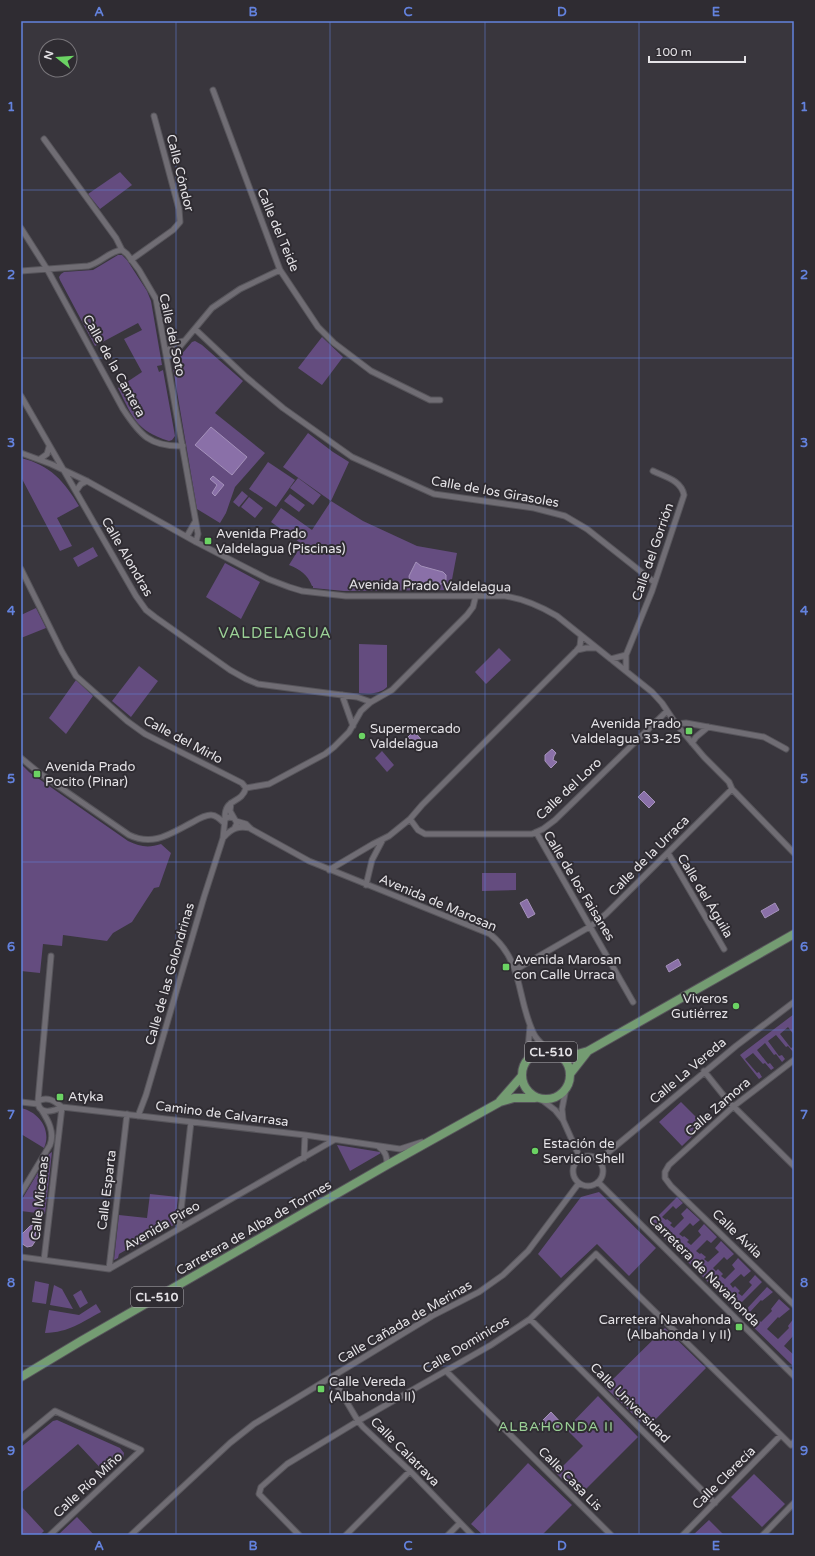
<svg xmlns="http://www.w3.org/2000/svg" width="815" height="1556" font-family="'Varela Round',sans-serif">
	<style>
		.green { fill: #644c7f }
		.water { fill: #8a70a8; stroke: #a592bb }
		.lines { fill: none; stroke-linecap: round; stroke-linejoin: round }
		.minor-casing { stroke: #57555b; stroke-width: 7 }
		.primary-casing { stroke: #57555b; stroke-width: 10 }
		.minor { stroke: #706d74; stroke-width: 5 }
		.primary { stroke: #749c72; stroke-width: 8 }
		.grid { fill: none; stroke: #6382dd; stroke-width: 1; stroke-opacity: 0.55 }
		.poi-dot { fill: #6bd363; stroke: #2f2c32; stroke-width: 1.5 }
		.labels { text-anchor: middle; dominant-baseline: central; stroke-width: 4; stroke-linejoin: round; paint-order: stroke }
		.shield { fill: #2f2c32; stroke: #aeacb1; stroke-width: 1 }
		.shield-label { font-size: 12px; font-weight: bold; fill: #e5e3e7 }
		.street-label { font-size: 13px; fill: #e5e3e7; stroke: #2f2c32 }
		.poi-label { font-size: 13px; fill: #e5e3e7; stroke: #2f2c32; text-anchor: start }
		.neighbourhood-label { font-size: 14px; letter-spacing: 1px; fill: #9bd296; stroke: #2f2c32 }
		.quarter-label { font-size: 15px; letter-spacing: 1px; fill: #9bd296; stroke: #2f2c32 }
		.neatline { fill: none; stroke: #6382dd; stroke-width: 1.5 }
		.grid-label { font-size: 13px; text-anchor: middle; font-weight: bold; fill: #6382dd }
	</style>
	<rect width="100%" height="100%" fill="#39363d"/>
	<path class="green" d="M120,172L132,185L100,209L88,194Z
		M118,255H122L127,260L147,291L151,301L162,365L157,366L159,372L163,370L175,436L172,440L169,441C135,430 133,417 118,388L142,372L124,339L142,330L138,323L95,346L60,280L59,277L61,274L64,272L93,270Z
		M322,337L343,357L322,385L298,368Z
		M195,341L202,345L243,381L215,413L265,453L235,487L226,513L220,523L197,509L173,368L174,363L192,342Z
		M308,433L333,452L349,462L331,501L363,521L417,546L457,553L450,590L344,591L313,588V586H312C307,574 301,570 289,565L302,544L271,522L281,508L312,530L331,501L283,467Z
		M21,458C50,465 64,481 79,506L57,518L72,546L60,551L21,477Z
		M268,462L295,480L276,507L249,489Z
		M298,478L321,495L313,505L290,488Z
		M242,491L248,496L239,507L233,502Z
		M290,494L305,505L299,512L284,501Z
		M249,497L263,508L255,518L241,507Z
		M93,547L98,556L78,567L73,558Z
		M225,563L260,582L241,619L206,597Z
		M36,608L46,628L21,638V615Z
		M359,644L387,645V687C380,694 369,694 359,693Z
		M499,648L511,660L486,684L475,672Z
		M139,666L158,681L131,717L112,701Z
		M76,680L93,696L66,734L49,718Z
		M382,751L394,765L387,772L375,758Z
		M21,764L29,772L128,841C140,847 149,848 161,844L171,853L159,887L154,888L132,922L113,933L107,941L63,935L62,946L43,944L40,973L21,971Z
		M482,873H516V890L482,891Z
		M794,1014V1023L793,1024L794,1035L788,1027L780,1034L791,1048L793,1047L794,1053L788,1046L786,1047L776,1035L768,1041L779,1056L782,1055L785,1059L782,1062L776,1054L774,1055L765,1043L757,1050L768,1064L770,1063L774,1068L771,1070L765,1063L763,1064L753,1053L745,1059L757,1073L759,1072L762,1077L759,1079L740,1055Z
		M681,1102L704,1125L682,1146L659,1122Z
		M21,1108C39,1112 52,1130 44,1148L21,1134Z
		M337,1145L380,1152L381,1153L350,1171Z
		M52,1152L45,1214L21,1211V1201L49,1154Z
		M599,1192L656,1248L629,1276L597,1244L561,1278L538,1254L581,1197Z
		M150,1194L178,1197L175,1224L172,1226H169L137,1247L133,1246L119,1254L118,1258L114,1260L119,1215L147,1218Z
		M677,1197L683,1203L676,1209L673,1206L662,1217L666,1220L667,1219L672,1223L670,1225L674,1228L684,1218L681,1214L687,1208L700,1220L693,1226L690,1223L679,1234L683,1237L684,1236L689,1240L687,1242L691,1245L701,1235L698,1231L704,1224L717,1237L711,1243L707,1240L696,1251L700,1254L701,1253L706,1257L704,1259L708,1262L719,1252L715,1248L721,1241L734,1254L727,1260L724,1257L713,1268L716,1271L718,1269L723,1274L721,1276L725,1279L735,1269L732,1265L738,1258L751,1271L744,1277L741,1274L730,1284L733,1288L735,1286L740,1291L738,1293L742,1296L752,1285L749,1282L755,1275L762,1282L735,1309L650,1224Z
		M35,1281L49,1284L46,1304L32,1302Z
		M54,1285L62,1289L73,1309L50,1305Z
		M767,1287L773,1292L762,1301L761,1300L750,1312L761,1322L772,1311L771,1309L779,1299L790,1309L779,1318L778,1317L767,1329L778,1339L789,1328L788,1326L794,1318V1335L784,1346L794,1355V1367L741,1315Z
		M81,1290L88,1303L80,1308L73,1295Z
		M96,1304L101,1312C80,1323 70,1332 45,1333L49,1310L79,1315Z
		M665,1328L706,1368L647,1428L605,1387Z
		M598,1396L638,1437L579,1496L543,1460L549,1455L562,1467L583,1446L566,1429Z
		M57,1420L120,1448L124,1453L123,1459L106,1474L78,1444L21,1493V1447L53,1421Z
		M528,1463L572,1505L542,1535H483L471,1524Z
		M754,1474L785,1504L762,1527L731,1497Z
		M21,1506L44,1531L40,1535H21Z
		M77,1517L94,1535H58Z
		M709,1520L724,1535H693Z"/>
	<path class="water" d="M211,427L247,457L232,475L195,445Z
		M213,476L224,485L215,496L212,493L217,485L210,479Z
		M416,562L421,566L443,572L446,575V580C439,589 420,587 410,583L409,576Z
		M414,731L424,743L418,748L408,737Z
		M552,749L556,753L554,756L553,760L557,762L551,768L545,761V755Z
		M644,791L655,802L649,808L638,797Z
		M527,899L535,914L528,918L520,903Z
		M775,903L779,910L765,918L761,911Z
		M678,959L681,965L669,972L666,966Z
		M30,1226L33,1225L35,1227L36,1240L32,1246L27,1247L21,1243V1235Z
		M551,1412L564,1426L558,1433L547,1422L542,1427L539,1424Z"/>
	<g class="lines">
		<g class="minor-casing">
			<path id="minor" d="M213,90L280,270L318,327L334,343L371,371L430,400H440
				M44,139L116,238L122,250L127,254L139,270L156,299L198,534L196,542
				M21,228L47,269L123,409C140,435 150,447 183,446
				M131,260L173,230L180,222L179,209L154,116
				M21,271L88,266C101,263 109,251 122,250
				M195,329L246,377L283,408L352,457L434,494L534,508L565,516L587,529L654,582
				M166,352L176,343L184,341
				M167,357L177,350L212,308L240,289L280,270
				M21,396L136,596L146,610L155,617L230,670L246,679L258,684L357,697L371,702
				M21,453L51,464L87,481L196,542L268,579L289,587L302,591L346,596H505C525,599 540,606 557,616L652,692L662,703L676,724L704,757L729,782L732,789L794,853
				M40,459L47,454L49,447
				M76,491L81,484L87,481
				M187,536L195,522
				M21,569L62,652L76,676L127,721L145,734L242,783L246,788
				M577,650L586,648H596
				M611,659L626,655
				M626,671V655L652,591L684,495C681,480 665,477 653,471
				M342,695L353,726
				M676,724L686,723L764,737L786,749
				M692,743L696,737L708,727
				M21,758L38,772L129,835C154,847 171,833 193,822C198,819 205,815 211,815C216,815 220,819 224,823
				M246,788L269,784L325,754L334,747L349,732L361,711L371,702L392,690L467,615L473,607L476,595
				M231,803L230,811L234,818
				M225,819C224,797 241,805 246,788
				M410,819L418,830L425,834H532L543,829L555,820L667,711
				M236,821L246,824L251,829L309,861L490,934C525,962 516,1001 535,1036C539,1042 545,1047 550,1051
				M536,832L633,1002
				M224,837C232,828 238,826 250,828
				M668,853L724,949
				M329,870L373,844L389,836L410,819L422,805L577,650L580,646L581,637
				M366,885L372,860L382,841
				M515,970L591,926L606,914L732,789
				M527,1059L530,1026
				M794,1060L734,1106L669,1165L665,1172V1178L671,1186L794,1305
				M704,1071L728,1101L794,1166
				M542,1100L555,1110L563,1120L580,1158
				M38,1101L51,956
				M21,1102L38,1104
				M62,1107C54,1111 38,1116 38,1101C48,1096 54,1101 62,1107L305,1135L400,1149L422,1142
				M138,1116L146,1095L204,897L223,838L225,819L229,817L234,818L237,823L235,827
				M563,1119L562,1109L566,1088
				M379,1147C386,1152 387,1157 387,1165
				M573 1171a15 15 0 1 1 30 0a15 15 0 1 1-30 0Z
				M304,1158L305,1135
				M599,1160L736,1046L794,1002
				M598,1182L794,1376
				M21,1193L50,1145C55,1132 48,1120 41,1109
				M179,1228L191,1122
				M21,1257L109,1269L334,1140
				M44,1260L62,1107
				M109,1269L127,1114
				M530,1319L715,1503
				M446,1371L611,1535
				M332,1377L358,1421L363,1427L410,1471L472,1535
				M21,1439L55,1411L141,1450L50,1535
				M131,1535L230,1443L254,1424L432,1316L479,1292L503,1275L528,1251L579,1183
				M299,1535L259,1494L261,1487L287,1464L358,1421L491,1345L530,1319L596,1254L781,1435L791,1445L794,1442
				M346,1535L410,1471
				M448,1535L460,1523
				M683,1535L781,1435
				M763,1535L794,1503"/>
		</g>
		<g class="primary-casing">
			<path id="primary" d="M522 1075a24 24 0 1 1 48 0a24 24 0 1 1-48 0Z
				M558,1054L574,1055L588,1051L794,934
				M570,1074L588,1051
				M500,1101L521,1077
				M21,1377L81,1341L387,1165L500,1102L514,1098H535"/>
		</g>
		<use href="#minor" class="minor"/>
		<use href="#primary" class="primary"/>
	</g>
	<path class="grid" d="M176,21V1535M330,21V1535M485,21V1535M639,21V1535M21,190H794M21,358H794M21,526H794M21,694H794M21,862H794M21,1030H794M21,1198H794M21,1366H794"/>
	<g class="poi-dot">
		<rect x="204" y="537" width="8" height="8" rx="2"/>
		<rect x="685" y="727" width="8" height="8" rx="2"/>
		<circle cx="362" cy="736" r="4"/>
		<rect x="33" y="770" width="8" height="8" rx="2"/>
		<rect x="502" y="963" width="8" height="8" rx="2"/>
		<circle cx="736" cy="1006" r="4"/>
		<rect x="56" y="1093" width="8" height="8" rx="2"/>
		<circle cx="535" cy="1151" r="4"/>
		<rect x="735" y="1323" width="8" height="8" rx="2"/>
		<rect x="317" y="1385" width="8" height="8" rx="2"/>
	</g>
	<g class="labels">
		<g class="shield">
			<rect x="525" y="1042" width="52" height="20" rx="3"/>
			<rect x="131" y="1287" width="52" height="20" rx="3"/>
		</g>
		<g class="shield-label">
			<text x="551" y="1052">CL-510</text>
			<text x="157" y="1297">CL-510</text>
		</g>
		<g class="street-label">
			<text transform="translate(180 173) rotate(76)">Calle Cóndor</text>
			<text transform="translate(278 230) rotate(67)">Calle del Teide</text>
			<text transform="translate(172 335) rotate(78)">Calle del Soto</text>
			<text transform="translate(114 366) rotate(61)">Calle de la Cantera</text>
			<text transform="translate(495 492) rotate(10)">Calle de los Girasoles</text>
			<text transform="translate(653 552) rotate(-71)">Calle del Gorrión</text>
			<text transform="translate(127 557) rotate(60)">Calle Alondras</text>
			<text transform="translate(430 586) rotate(1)">Avenida Prado Valdelagua</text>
			<text transform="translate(183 740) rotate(28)">Calle del Mirlo</text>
			<text transform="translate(569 789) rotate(-43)">Calle del Loro</text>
			<text transform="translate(649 856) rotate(-45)">Calle de la Urraca</text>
			<text transform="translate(579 886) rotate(59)">Calle de los Faisanes</text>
			<text transform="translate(705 896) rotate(59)">Calle del Águila</text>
			<text transform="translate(438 903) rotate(23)">Avenida de Marosan</text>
			<text transform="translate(170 974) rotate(-74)">Calle de las Golondrinas</text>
			<text transform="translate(688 1071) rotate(-40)">Calle La Vereda</text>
			<text transform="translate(718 1107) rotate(-41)">Calle Zamora</text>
			<text transform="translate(222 1114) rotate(7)">Camino de Calvarrasa</text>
			<text transform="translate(107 1190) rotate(-83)">Calle Esparta</text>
			<text transform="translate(40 1198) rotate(-84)">Calle Micenas</text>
			<text transform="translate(162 1226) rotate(-30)">Avenida Pireo</text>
			<text transform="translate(254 1228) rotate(-30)">Carretera de Alba de Tormes</text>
			<text transform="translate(737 1234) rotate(44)">Calle Ávila</text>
			<text transform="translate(704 1271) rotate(45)">Carretera de Navahonda</text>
			<text transform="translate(405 1322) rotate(-30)">Calle Cañada de Merinas</text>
			<text transform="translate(466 1345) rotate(-31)">Calle Dominicos</text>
			<text transform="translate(630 1403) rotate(45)">Calle Universidad</text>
			<text transform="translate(405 1452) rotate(45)">Calle Calatrava</text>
			<text transform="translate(724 1478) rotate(-45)">Calle Clerecía</text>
			<text transform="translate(570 1479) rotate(45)">Calle Casa Lis</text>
			<text transform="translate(88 1485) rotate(-43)">Calle Río Miño</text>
		</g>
		<g class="poi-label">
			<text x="216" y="534">Avenida Prado<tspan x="216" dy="15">Valdelagua (Piscinas)</tspan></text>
			<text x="681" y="724" text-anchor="end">Avenida Prado<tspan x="681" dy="15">Valdelagua 33-25</tspan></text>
			<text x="370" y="729">Supermercado<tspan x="370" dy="15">Valdelagua</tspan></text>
			<text x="45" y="767">Avenida Prado<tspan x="45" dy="15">Pocito (Pinar)</tspan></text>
			<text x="514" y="960">Avenida Marosan<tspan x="514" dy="15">con Calle Urraca</tspan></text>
			<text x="728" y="999" text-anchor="end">Viveros<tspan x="728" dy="15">Gutiérrez</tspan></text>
			<text x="68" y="1097">Atyka</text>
			<text x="543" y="1144">Estación de<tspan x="543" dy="15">Servicio Shell</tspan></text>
			<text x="731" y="1320" text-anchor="end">Carretera Navahonda<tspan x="731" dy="15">(Albahonda I y II)</tspan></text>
			<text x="329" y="1382">Calle Vereda<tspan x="329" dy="15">(Albahonda II)</tspan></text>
		</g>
		<g class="neighbourhood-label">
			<text x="556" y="1426">ALBAHONDA II</text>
		</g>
		<g class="quarter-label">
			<text x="275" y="633">VALDELAGUA</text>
		</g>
	</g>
	<rect width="815" height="1556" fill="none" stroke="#2f2c32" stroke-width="44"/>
	<g transform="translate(58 58) rotate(287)"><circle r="19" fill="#2f2c32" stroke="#78757a"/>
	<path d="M0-3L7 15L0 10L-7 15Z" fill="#6bd363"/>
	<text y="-6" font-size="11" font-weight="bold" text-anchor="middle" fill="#e5e3e7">N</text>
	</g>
	<path d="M649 56v6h96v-6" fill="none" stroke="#e5e3e7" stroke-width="2"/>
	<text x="655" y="56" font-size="12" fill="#e5e3e7" stroke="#2f2c32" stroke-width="3" paint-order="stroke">100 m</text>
	<rect x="22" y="22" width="771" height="1512" class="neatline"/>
	<g class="grid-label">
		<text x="99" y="16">A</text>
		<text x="253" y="16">B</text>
		<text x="408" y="16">C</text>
		<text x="562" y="16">D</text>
		<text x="716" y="16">E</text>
		<text x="11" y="111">1</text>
		<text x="804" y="111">1</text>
		<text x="11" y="279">2</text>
		<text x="804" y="279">2</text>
		<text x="11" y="447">3</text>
		<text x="804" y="447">3</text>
		<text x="11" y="615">4</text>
		<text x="804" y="615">4</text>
		<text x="11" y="783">5</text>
		<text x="804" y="783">5</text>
		<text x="11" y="951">6</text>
		<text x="804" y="951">6</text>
		<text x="11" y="1119">7</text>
		<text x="804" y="1119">7</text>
		<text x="11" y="1287">8</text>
		<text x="804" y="1287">8</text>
		<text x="11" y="1455">9</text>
		<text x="804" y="1455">9</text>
		<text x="99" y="1550">A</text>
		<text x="253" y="1550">B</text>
		<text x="408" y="1550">C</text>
		<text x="562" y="1550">D</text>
		<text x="716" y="1550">E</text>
	</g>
</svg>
